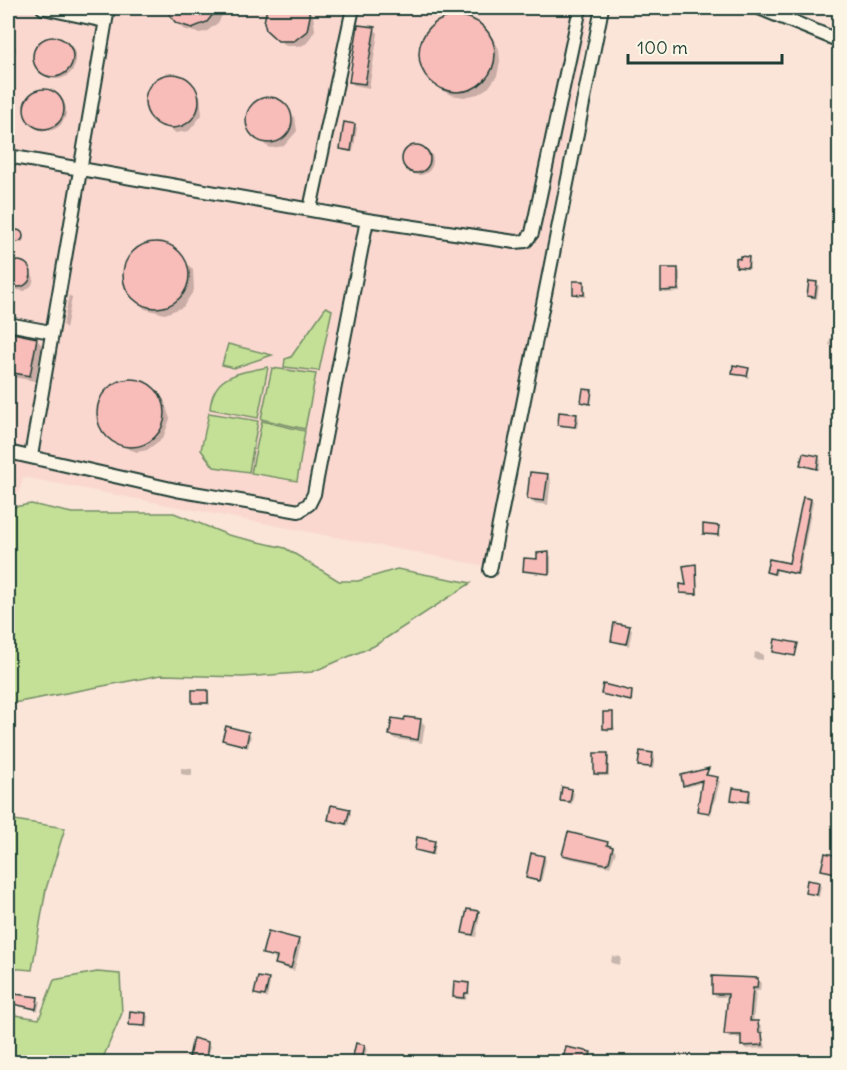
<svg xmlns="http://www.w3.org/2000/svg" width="847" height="1070" font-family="Delius,sans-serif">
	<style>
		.built { fill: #fad8cf }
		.green { fill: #c4df96; stroke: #728e65; stroke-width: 1.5 }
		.shadow { fill: #0003 }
		.building { fill: #f8bcb9; stroke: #1f3d34; stroke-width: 1.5 }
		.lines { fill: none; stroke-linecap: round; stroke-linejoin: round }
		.minor-casing { stroke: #1f3d34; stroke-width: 16 }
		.minor { stroke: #fcf5e5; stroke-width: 12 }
	</style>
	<rect width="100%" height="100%" fill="#fbe4d8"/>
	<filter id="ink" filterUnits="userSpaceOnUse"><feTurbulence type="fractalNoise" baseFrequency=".0167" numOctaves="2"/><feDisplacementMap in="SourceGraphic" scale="12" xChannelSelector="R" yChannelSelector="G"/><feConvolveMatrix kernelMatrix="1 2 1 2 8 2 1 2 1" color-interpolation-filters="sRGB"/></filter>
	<g filter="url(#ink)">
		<path class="built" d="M8,8H591L486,566L23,477L19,494L8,492Z"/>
		<path class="green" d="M326,307L332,310L319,371L284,367L285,359L291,357Z
			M228,344L272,355L234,368L222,365Z
			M268,367L258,418L210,409C213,374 239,373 268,367Z
			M272,368L316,374L305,429L261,419Z
			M209,413L258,421L249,472L214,467L201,450Z
			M262,421L305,431L297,481L251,473Z
			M31,504L72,513H174L228,535L285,548L339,581H358L397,569L471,583L374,646L312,672L243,677L161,675L8,704V508Z
			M8,819L65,828L46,889L32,970L8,968V970Z
			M97,972L120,974L122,1013L103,1058L107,1062H8V1014L39,1019L54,980Z"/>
		<path class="shadow" d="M167,8H222V15L219,22L206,32L198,33L183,29Z
			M270,8H305L313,15L315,30L307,43L301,46H286L268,29L266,15Z
			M462,17L475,22L492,37L499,49L500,62L497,76L489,87L478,94L464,97L451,95L439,89L424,72L420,59L421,45L427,33L436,23L449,18Z
			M374,29L378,33L369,88L354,85L350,81Z
			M8,36L15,42L16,51L8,57Z
			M36 59a20 20 0 1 1 40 0a20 20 0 1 1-40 0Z
			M178,76L200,95L202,115L189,131L176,133L151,117L146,97L158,80Z
			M26 111a20 20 0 1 1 40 0a20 20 0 1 1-40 0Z
			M274,99L280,102L295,118L297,131L284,146L271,148L265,145L250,129L248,116L260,101Z
			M355,126L357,128L353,152L344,151L341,148Z
			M405 161a14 14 0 1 1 28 0a14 14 0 1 1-28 0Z
			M15,232L24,237L23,243L13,240Z
			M154,243L174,248L193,270L194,290L183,307L165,314L145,309L138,302L131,296L124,277L129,258L136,251Z
			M749,258L750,269L737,266Z
			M13,262L22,263L34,278L32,285L25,291L17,290L8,279V267Z
			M677,269L680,272V292L665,293L663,290Z
			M584,283L586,297L577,296L574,294Z
			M816,284L819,286L817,299L811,298L808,296Z
			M69,295L72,298L66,328L63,325Z
			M8,333L36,339L42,345L35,381L8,376Z
			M830,338L840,339V348L829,345Z
			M748,369L749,378L733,373Z
			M131,380L150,387L164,400L170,419L163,438L147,450L137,452L118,445L105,432L98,412L105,394L121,382Z
			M576,415L579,418L577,428L560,424Z
			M818,458L821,460L819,470L802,465Z
			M547,475L551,479L548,505L533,503L529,499Z
			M811,500L813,502L799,575L777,570L776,575L770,574L768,572L770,560L790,565Z
			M718,527L720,537L704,533Z
			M538,554L551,556V573L525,571V560H538Z
			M696,566L698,595L683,594L681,592L687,586Z
			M629,628L632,630L629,646L612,641Z
			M797,644L796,657L775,651Z
			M755,652L763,654V660L754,659Z
			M208,691L210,705L194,702Z
			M631,692L633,702L602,694Z
			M612,714L615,730L607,731L604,728Z
			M393,720L421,721L425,725L422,743L395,739L391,735Z
			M836,726L840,727V746L834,742Z
			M248,734L251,736L248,748L224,740Z
			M607,754L609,757V776H598L595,774Z
			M652,754L655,757L653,769L642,767L640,765Z
			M181,768L192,769V776L181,774Z
			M708,769V777L720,781L711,815L698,810L704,782L687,787L685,785Z
			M571,790L574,793L572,804L564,802L561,800Z
			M749,792L751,794L750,804L733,799Z
			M349,810L351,813L348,826L330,820Z
			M434,842L436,844L434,855L416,850Z
			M607,843L616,852L610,867L567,858L564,855Z
			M544,857L546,860L541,882L530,880L528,878Z
			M839,857L838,875L823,870Z
			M819,883L821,886L819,897L806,892Z
			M478,913L480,915L476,937L466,935L464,932Z
			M298,940L301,944L294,971L281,967L277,964L278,959L264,953Z
			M612,956L621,957L620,965L611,963Z
			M757,980L761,983L760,991H756L753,1023L761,1026L766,1048L746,1049L742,1045V1038H729L726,1035L730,997H717L713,994Z
			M268,981L270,983L267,998L258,996L256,994Z
			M469,984L470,995L467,994L466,1000L457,999L454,996Z
			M37,999L40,1001L38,1011L15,1004Z
			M145,1014L148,1016L147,1028L131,1024Z
			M207,1043L210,1046L208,1062L190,1056Z
			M357,1045L367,1049L363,1062H353Z
			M590,1054L592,1056L591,1062H564Z"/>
		<path class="building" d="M164,8H218L207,22L192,28L176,23Z
			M267,8H308L310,16L307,31L294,41H278L266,30L264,22Z
			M419 54a38 38 0 1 1 76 0a38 38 0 1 1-76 0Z
			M358,25L375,27L365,84L349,82Z
			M33 57a20 20 0 1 1 40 0a20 20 0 1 1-40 0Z
			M145 101a27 27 0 1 1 54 0a27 27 0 1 1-54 0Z
			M24 109a20 20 0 1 1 40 0a20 20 0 1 1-40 0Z
			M246 120a23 23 0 1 1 46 0a23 23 0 1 1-46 0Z
			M344,122L355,124L351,151L340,149Z
			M402 159a14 14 0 1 1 28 0a14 14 0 1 1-28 0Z
			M11 236a6 6 0 1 1 12 0a6 6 0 1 1-12 0Z
			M123 275a33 33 0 1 1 66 0a33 33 0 1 1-66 0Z
			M740,256L749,257L748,268L736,267V258L740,259Z
			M5 274a13 13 0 1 1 26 0a13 13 0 1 1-26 0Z
			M661,268H678V290L661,291Z
			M573,281H584V295L573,294Z
			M809,281L817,282L815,297L807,296Z
			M8,332L37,338L30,376L8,372Z
			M733,365L749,368L747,376L732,374Z
			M97 413a34 34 0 1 1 68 0a34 34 0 1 1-68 0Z
			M583,389L592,390L590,404L581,402Z
			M559,412L577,414L575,427L558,425Z
			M803,453L819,456L817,469L800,465Z
			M530,472L548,474L544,501L527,499Z
			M803,497L811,499L797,574L775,569L774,574L766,572L769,559L789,563Z
			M703,524L719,526L718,535L703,534Z
			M549,552V574L523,571L524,558L537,559V553Z
			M696,564L697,594L680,593V584L686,585L683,566Z
			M614,623L630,626L626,644L611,641Z
			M775,639L798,643L795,656L773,652Z
			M603,684L632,691L631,701L601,694Z
			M192,690H208V703H192Z
			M603,712H613V729H603Z
			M405,717L421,719L418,740L389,735L392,718L404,720Z
			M226,726L249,732L246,746L222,740Z
			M640,751L653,753L651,767L638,766Z
			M594,753H608L607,774H594Z
			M709,768L706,775L718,777L709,813L697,811L702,780L683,786L681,775Z
			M562,787L572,789L570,802L560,801Z
			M733,788L750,790L748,802L731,800Z
			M331,805L350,809L346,824L328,820Z
			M568,832L608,842L607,845L613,847L609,862L606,864L562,855Z
			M417,837L435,841L432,854L415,850Z
			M531,853L544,856L539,881L526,878Z
			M825,853L839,856L836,873L821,870Z
			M807,880L819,882L817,895L805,893Z
			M467,909L479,911L473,935L462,933Z
			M268,931L299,939L291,968L275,964L277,957L262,954Z
			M712,976L758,978L757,988H753L750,1021H758L759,1033H762L763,1045L741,1046V1035H724L728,994H712Z
			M258,977L269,979L265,996L254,994Z
			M454,981L469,983L468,993H465L464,998L453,997Z
			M15,994L38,997L36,1009L13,1004Z
			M130,1011L146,1013L145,1026L129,1025Z
			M193,1038L208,1042L206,1061L189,1057Z
			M356,1043L365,1045L361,1062L352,1060Z
			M566,1047L591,1052L588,1062H562Z"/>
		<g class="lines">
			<g class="minor-casing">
				<path id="minor" d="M43,8L105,21
					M759,8L840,41
					M8,156L367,220L515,242L526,241L532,233L580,8
					M310,209L353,8
					M8,324L51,332
					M8,452L176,490L299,511L309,504L314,494L367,220
					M31,456L108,8
					M490,570L602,8"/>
			</g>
			<use href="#minor" class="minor"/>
		</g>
	</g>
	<rect width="847" height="1070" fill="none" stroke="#fcf5e5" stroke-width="30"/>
	<rect x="15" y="15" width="817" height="1040" fill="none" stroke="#1f3d34" stroke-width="2" filter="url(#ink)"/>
	<path d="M628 54v9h154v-9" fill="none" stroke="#1f3d34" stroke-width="3"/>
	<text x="637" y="54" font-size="18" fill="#1f3d34" stroke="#fcf5e5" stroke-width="4.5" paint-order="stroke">100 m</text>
</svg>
